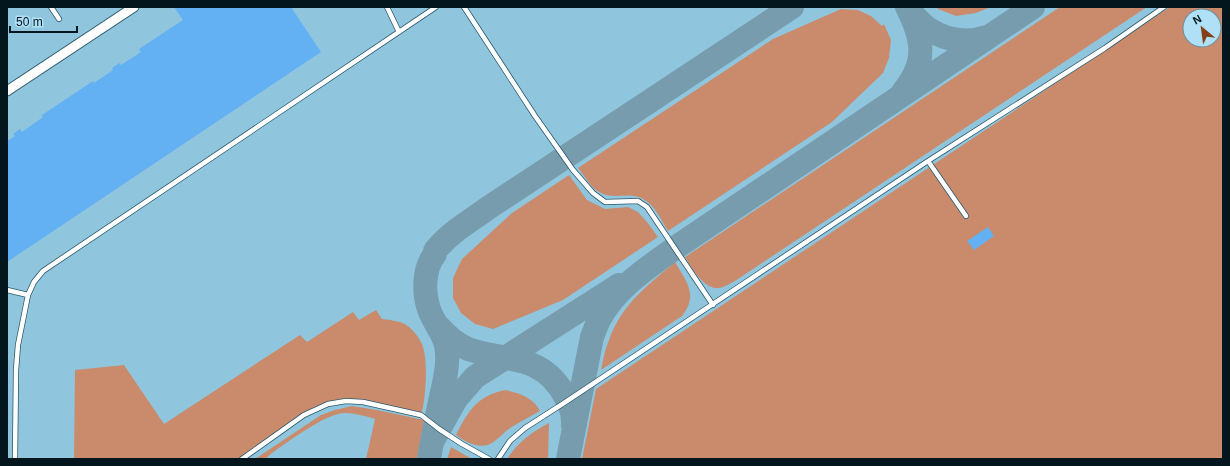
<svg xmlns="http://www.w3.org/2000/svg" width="1230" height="466" font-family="Helvetica,sans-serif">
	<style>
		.built { fill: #8fc6de; fill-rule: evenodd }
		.green { fill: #ca8b6c; fill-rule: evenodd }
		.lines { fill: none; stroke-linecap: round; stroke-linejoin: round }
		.taxiway { stroke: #769cae; stroke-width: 24 }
		.building { fill: #63b0f3 }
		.service-casing { stroke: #2a5769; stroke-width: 6 }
		.minor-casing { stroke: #2a5769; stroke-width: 11 }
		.service { stroke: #fff; stroke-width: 4.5 }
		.minor { stroke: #fff; stroke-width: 9 }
	</style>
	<rect width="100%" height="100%" fill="#a4d3e8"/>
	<path class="built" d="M7,7H1223V459H7ZM1190,16H1214V40H1190Z"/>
	<path class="green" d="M936,7H991L976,13L956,16L938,9Z
		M1060,7H1147L735,281C729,284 722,289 715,288C702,286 691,267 685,257Z
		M1170,7H1223V459H582L596,389ZM1190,16H1214V40H1190Z
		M841,9L858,10L871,16L882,26L884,24L891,40L889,58L883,73L832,122L668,231C661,220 655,205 643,199C630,191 614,200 601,193C591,189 585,176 578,168L773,39Z
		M569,175L587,200L605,209L628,207L638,212L647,222L658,237L563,300L493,329L475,324L461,313L453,298V278L462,259L512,213Z
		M675,262C686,281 699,295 682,316L601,370C603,360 605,349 609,340C622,304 647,286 675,262Z
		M376,310L382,319C391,320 402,321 409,327C415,332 421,340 423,347C428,361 426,400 421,415L363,402L328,404L304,415L242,459H74L75,370L124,365L164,424L300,335L307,342L353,312L359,320Z
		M505,390C519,393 533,397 540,411C530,417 519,422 510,428C503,433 496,442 488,445C476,448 464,441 456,435C468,411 477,396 505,390Z
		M352,406L377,410L424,420L417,459H366L375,419C365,416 355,413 345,413C326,413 288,442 272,453L265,459H255L321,415L335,410Z
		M549,423L548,459H507C519,441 531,433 549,423Z
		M451,447L472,459H447Z"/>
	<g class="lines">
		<path class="taxiway" d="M911,12C917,19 924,27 932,31C948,41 969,43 987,37
			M903,92C927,62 924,41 907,7
			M439,327C447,336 456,344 468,349C506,362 542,353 565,396C571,409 573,410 573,425
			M432,442C434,430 437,417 439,406C443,386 450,365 446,345C443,333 435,324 430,312C423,294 423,269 435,254V251C450,232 469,222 488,208L792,7
			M429,459L432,442L456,399L475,377L619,285
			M568,459L592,337C594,332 596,326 599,320C615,289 647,268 675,248L1033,7"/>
	</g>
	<path class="building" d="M174,7H291L321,52L7,262V141L15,136L13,134L20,129L22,132L43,117L42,115L93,81L94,83L113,70L112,68L119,63L121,65L141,52L139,49L183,20Z
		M988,227L994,236L974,250L967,241Z"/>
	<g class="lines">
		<g class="service-casing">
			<path id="service" d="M51,7L59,19
				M387,7L399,32
				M464,7L535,116L573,170L593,193L605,202L638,201L647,207L713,305
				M928,161L966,216
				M7,290L28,295
				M15,459L16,370L18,345L28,295L34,282L43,271L436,7
				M242,459L304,415L328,404L346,401L363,402L421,415L439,429L462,444L489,459
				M498,459L510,441L525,428L567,401L928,161L1105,48L1164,7"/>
		</g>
		<g class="minor-casing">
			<path id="minor" d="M7,91L134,7"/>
		</g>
		<use href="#service" class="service"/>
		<use href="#minor" class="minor"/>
	</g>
	<rect width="1230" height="466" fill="none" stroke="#04161d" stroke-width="16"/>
	<g transform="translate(1202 28) rotate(331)"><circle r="19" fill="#b0e0f5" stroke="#6b8f9f"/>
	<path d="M0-3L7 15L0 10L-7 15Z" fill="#853f18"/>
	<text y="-6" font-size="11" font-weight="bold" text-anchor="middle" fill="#04161d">N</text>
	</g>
	<path d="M10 26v6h67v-6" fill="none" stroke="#04161d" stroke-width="2"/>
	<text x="16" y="26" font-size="12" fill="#04161d" stroke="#b0e0f5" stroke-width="3" paint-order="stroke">50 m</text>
</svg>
